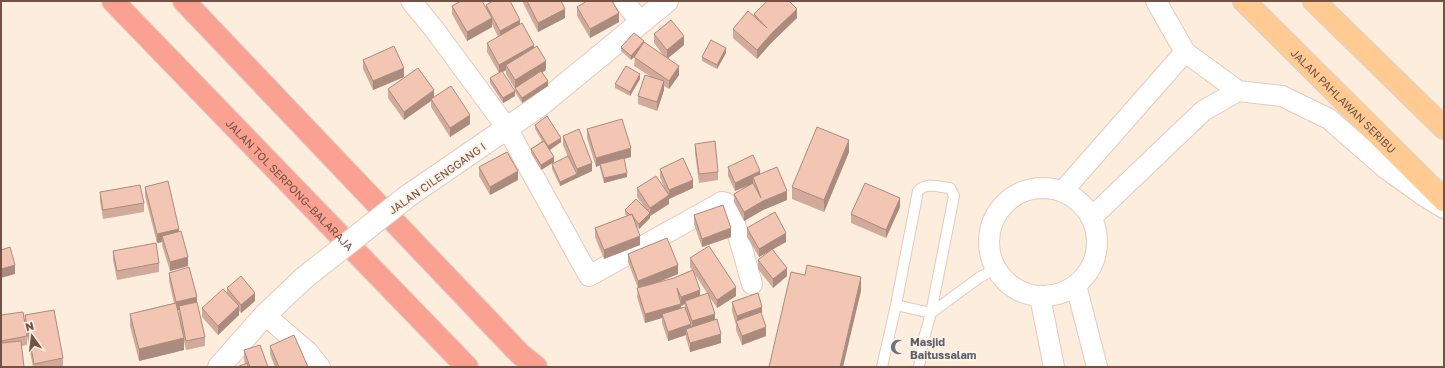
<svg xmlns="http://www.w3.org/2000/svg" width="1445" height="368" font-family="'Golos Text',sans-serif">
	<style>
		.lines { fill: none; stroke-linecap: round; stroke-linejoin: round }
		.service-casing { stroke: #e3cabc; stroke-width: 12 }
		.minor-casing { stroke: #e3cabc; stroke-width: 22 }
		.tertiary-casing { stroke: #e3cabc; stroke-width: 24 }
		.primary-casing { stroke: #dbd2cf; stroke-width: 24 }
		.motorway-casing { stroke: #dbd2cf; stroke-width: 24 }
		.service { stroke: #fff; stroke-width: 10 }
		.minor { stroke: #fff; stroke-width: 20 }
		.tertiary { stroke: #fff; stroke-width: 22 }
		.primary { stroke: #ffcb92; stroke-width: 22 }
		.motorway { stroke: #faa191; stroke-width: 22 }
		.tertiary-bridge-casing { stroke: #e3cabc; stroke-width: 24; stroke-linecap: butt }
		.tertiary-bridge { stroke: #fff; stroke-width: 22 }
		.wall { fill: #d1aa9b; fill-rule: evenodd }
		.shaded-wall { fill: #aa8b7e }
		.building { fill: #f3c6b4; stroke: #aa8b7e }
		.labels { text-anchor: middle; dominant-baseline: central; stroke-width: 4; stroke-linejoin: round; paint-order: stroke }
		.street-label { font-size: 11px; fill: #735145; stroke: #fff1e4 }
		.worship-label { font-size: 11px; font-weight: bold; fill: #5b616d; stroke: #fff1e4; text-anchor: start }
	</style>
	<rect width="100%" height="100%" fill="#fdeddd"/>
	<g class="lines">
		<g class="service-casing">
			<path id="service" d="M882,367L896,305L918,191C926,182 939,187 950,188L954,196L931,313L896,305
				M919,367L924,338L931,313L980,277L994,270"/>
		</g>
		<g class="minor-casing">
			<path id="minor" d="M411,1L434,29L507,128L589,276L722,202L726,203L730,206L752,284
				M624,1L641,23
				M1156,1L1185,52L1238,91L1282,96L1329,119L1385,168L1424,196L1444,208
				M989 242a54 54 0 1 1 108 0a54 54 0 1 1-108 0Z
				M1062,192L1185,52
				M1091,218L1203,111L1238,91
				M1076,285L1097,367
				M1040,297L1054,367
				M265,315L308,352L320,367"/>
		</g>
		<g class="tertiary-casing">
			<path id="tertiary" d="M408,196L539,106L667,1
				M219,367L265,315L304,278"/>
		</g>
		<g class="primary-casing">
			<g id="primary">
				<path id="s1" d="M1244,1L1444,200"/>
				<path d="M1314,1L1444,128"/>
			</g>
		</g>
		<g class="motorway-casing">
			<g id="motorway">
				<path id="s2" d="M113,1L467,367"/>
				<path d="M184,1L520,354L536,367"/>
			</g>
		</g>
		<use href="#service" class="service"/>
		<use href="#minor" class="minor"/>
		<use href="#tertiary" class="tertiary"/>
		<use href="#primary" class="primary"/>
		<use href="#motorway" class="motorway"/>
		<g class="tertiary-bridge-casing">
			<path id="tertiary-bridge" d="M304,278L408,196"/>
		</g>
		<use href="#tertiary-bridge" class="tertiary-bridge"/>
	</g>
	<path class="wall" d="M523,1H561L565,18L538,32L523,3Z
		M486,5L520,24L534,48L546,70L542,72L548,86L522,103L515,92V89L506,74V70L502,72L515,96L503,103L490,83V78L499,73L487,52V43L498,37L492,24V27L467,41L452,14V6L486,7Z
		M577,7L619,22L590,38L577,16Z
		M754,14L797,18L772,42L757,59L733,38V29L754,17Z
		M654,34L684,45L668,58L679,75L669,89L664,86V90L657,111L638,104V96L650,76L634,66L635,56L631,60L621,51V47L644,43L664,56L654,43Z
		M726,53L717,69L702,61V57Z
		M363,60L404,77L373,90L363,69Z
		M640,79L630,96L615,88V84Z
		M388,89L434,97L470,124L450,137L431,107V101L404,120L388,98Z
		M535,125L561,142L550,150L554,162L541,170L531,153V149L542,141L535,129Z
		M587,129L631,157L624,159L627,177L604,183L600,168V165L596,167L587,138Z
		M563,136L592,171L560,186L552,169V164L568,157L563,145Z
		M695,144L718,172V180L699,183L695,153Z
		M849,152L824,212L792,199V187Z
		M479,167L518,180L490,195L479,176Z
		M728,167L760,174L787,200L763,210L744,221L734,202V194L748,186L735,191L728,176Z
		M660,169L693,188L669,199V198V204L650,216V218L639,229L637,226L640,245L604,259L595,237V228L627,216L625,214V210L643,205L637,197V188L665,190L660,177Z
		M145,187L179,231L188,266L170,271L162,245V242L157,243L145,196Z
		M100,192L144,203V212L103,219L100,201Z
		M900,207L886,238L851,223V214Z
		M694,215L731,237L702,247L694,224Z
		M747,228L786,242L773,249L787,276L773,288L758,269V260L768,252L759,257L747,237Z
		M113,251L159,263V272L117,280L113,260Z
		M628,254L678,274L654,284L674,278L692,270L690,267V258L736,296L717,308L709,296L721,343L690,352L686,338V335L668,341L662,323V318L645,323L637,297L638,288L628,262ZM694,273L707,293L700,296ZM685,304V307L681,308V306Z
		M169,273L197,302L205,337V346L186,350L184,341V350L139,361L130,326V314L174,303L169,281ZM179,310V314L181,325L177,311Z
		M227,288L255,301L241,313L239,311V315L218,335L202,317V308L227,293Z
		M732,302L762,316L766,336L742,345L736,330V325L732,311Z
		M1,315L25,321V315L63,358V367H33L27,336V345L22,346L1,367Z
		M270,346L308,367H275L270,354Z
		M244,350L268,367H237L245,364L244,359Z"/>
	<path class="shaded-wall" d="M565,9V18L538,32V23Z
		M797,9V18L772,42L757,59V50L772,33Z
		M619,13V22L590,38V29Z
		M492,18V27L467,41V32Z
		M520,20V29L500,40V31Z
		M684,36V45L667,59V50Z
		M644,41V46L631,60V56Z
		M534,45V54L506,65V70L499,74V65Z
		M726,48V53L717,69V65Z
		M546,61V70L516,89L515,88V89V80Z
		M679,66V75L669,89V81Z
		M404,68V77L373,90V81Z
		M640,74V79L630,96V92Z
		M548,81V86L522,103V98Z
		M664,81V90L657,111V102Z
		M434,90V99H431V101L404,120V112Z
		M515,91V96L503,103V98Z
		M470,115V124L450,137V128Z
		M561,138V142L548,151V146Z
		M849,140V152L824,212V200Z
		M631,148V157L601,165L600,164V165L596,167V158Z
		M554,157V162L541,170V165Z
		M592,163V171L560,186V182L577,174V169Z
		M518,171V180L490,195V187Z
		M760,171V180L753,177V183L735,191V183Z
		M627,173V177L604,183V178Z
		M693,180V188L669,199V190Z
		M787,191V200L763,210L744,221V212L763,201Z
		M669,195V204L650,216V218L639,229V224L650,213V208Z
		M900,198V207L886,238V230Z
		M731,228V237L702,247V239Z
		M179,229V238L162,236V242L157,243V234Z
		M786,233V242L759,257V249Z
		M640,236V245L604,259V250Z
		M188,257V266L170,271V262Z
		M15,265V274L1,278V269Z
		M678,265V274L638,290V281Z
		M787,268V276L773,288V279Z
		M861,277V291L843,367H840Z
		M736,287V296L717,308V300Z
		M700,290V299L685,301V304L681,306V312L662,314V318L645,323V314L681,304V297Z
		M255,293V301L241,313V305Z
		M197,297V305L179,306V310L176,311V302Z
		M239,306V315L218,335V326Z
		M762,307V316L737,321V316Z
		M715,314V323L692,330V321Z
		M691,324V333L686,329V335L668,341V332Z
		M766,327V336L742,345V336Z
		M721,334V343L690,352V343Z
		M184,338V350L139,361V349Z"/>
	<path class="building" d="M461,1H482L492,18L467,32L452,6Z
		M493,1H510L520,20L500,31L486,5Z
		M527,1H561L565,9L538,23Z
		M587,1H612L619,13L590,29L577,7Z
		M767,1H789L797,9L772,33L757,50L733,29L748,11L767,28L754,14Z
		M671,20L684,36L667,50L654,34Z
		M522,23L534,45L499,65L487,43Z
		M634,33L644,41L631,56L621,47Z
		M711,40L726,48L717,65L702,57Z
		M644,42L679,66L669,81L634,57Z
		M394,46L404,68L373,81L363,60Z
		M537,46L546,61L515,80L506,65Z
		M626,66L640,74L630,92L615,84Z
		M418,68L434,90L404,112L388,89Z
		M502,71L515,91L503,98L490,78Z
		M541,71L548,81L522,98L515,88Z
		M645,75L664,81L657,102L638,96Z
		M451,86L470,115L450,128L431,99Z
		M547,116L561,138L548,146L535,125Z
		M622,119L631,148L596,158L587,129Z
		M817,127L849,140L824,200L792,187Z
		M579,129L592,163L577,169L563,136Z
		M544,141L554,157L541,165L531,149Z
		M715,141L718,172L699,174L695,144Z
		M507,152L518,171L490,187L479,167Z
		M753,155L760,171L735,183L728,167Z
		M568,156L577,174L560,182L552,164Z
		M624,158L627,173L604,178L600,164Z
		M683,158L693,180L669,190L660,169Z
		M777,167L787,191L763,201L744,212L734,194L753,183L761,198L753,177Z
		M656,176L669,195L650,208L637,188Z
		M168,181L179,229L157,234L145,187Z
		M865,183L900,198L886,230L851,214Z
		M140,185L144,203L103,210L100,192Z
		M636,199L650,213L639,224L634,218L632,214L630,215L625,210Z
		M723,205L731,228L702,239L694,215Z
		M775,212L786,233L759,249L747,228Z
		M632,214L640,236L604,250L595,228Z
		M181,231L188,257L170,262L162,236Z
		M667,238L678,265L638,281L628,254Z
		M156,243L159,263L117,271L113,251Z
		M709,246L736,287L717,300L690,258Z
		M10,247L15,265L1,269V250Z
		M772,249L787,268L773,279L758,260Z
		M807,265L861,277L840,367H769L791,272L805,275Z
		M189,267L197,297L176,302L169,273Z
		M693,270L700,290L681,297L677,288L681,304L645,314L637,288L674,278Z
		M241,276L255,293L241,305L227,288Z
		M223,289L239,306L218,326L202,308Z
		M708,293L715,314L692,321L685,301Z
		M758,293L762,307L737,316L732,302Z
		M197,302L205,337L186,341L179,306Z
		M176,303L184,338L139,349L130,314Z
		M685,307L691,324L668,332L662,314Z
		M54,310L63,358L34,364L25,315Z
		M23,312L27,336L1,341V315Z
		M761,312L766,327L742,336L736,321Z
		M717,319L721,334L690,343L686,329Z
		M294,335L308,367H279L270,346Z
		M21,341L24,367H1V343Z
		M260,345L268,367H250L244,350Z
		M247,363L248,367H237Z"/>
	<defs>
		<g id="mosque-bare" transform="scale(1.2)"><path d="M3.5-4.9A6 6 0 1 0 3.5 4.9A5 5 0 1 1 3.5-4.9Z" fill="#6b7280" stroke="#fff1e4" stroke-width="2.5" paint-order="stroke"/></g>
	</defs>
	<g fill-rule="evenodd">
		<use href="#mosque-bare" x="898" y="347"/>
	</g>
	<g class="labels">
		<g class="street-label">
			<text stroke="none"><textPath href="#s1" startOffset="141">JALAN PAHLAWAN SERIBU</textPath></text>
			<text transform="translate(437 178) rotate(-35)">JALAN CILENGGANG I</text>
			<text stroke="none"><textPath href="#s2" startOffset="255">JALAN TOL SERPONG–BALARAJA</textPath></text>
		</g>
		<g class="worship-label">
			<text x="910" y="341">Masjid<tspan x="910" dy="13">Baitussalam</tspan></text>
		</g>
	</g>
	<rect width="1445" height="368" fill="none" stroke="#735145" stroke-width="4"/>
	<g transform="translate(32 336) rotate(346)" stroke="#fff1e4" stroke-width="3" paint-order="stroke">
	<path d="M0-3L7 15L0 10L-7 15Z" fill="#735145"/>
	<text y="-6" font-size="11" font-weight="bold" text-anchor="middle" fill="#735145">N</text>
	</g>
</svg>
